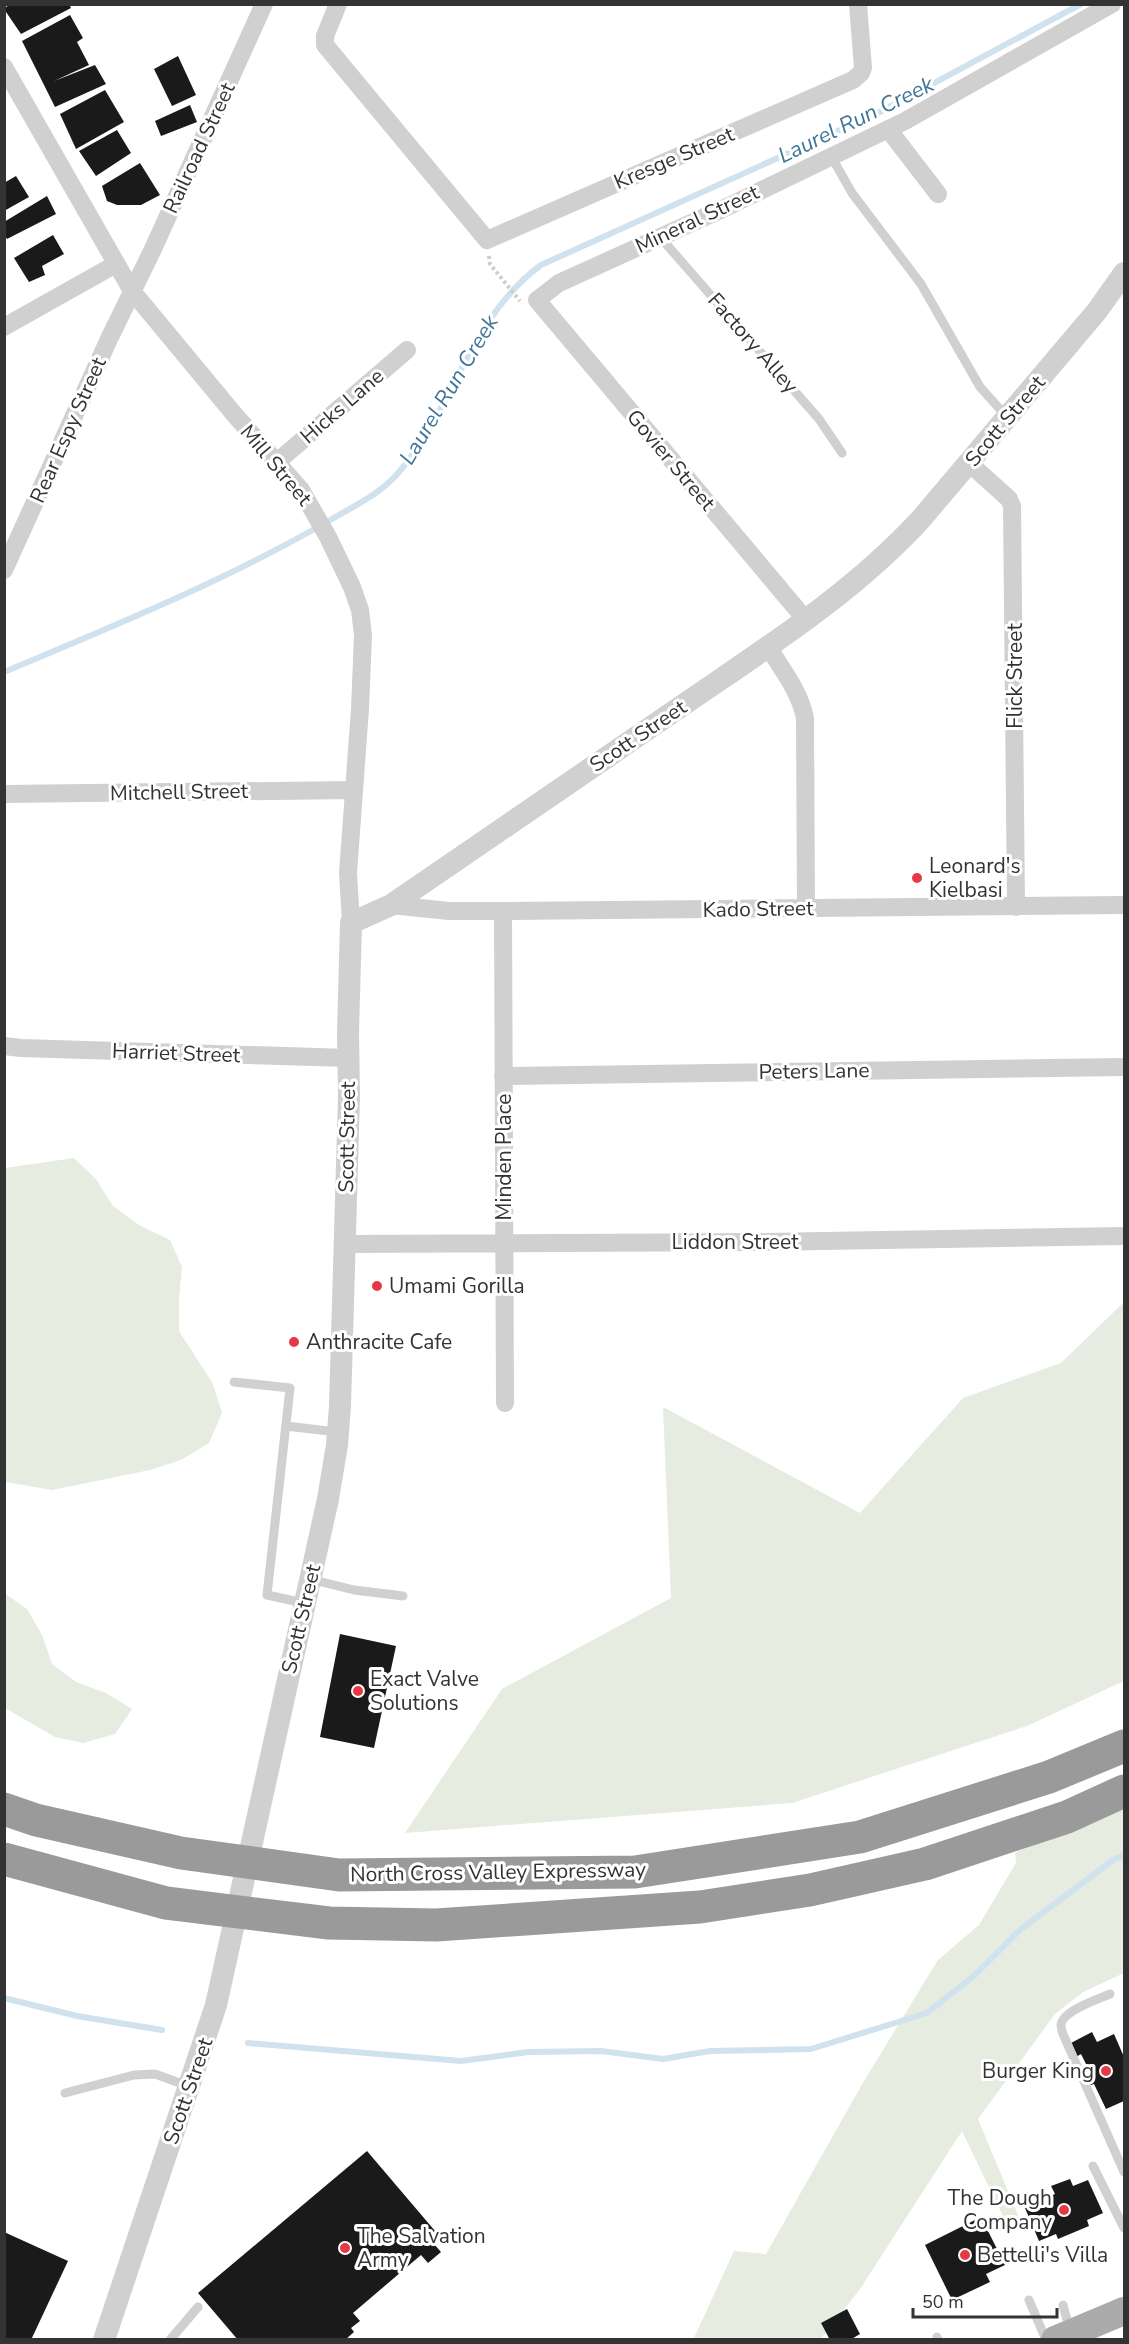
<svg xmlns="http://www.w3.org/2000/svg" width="1129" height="2344" font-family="'Nunito Sans',sans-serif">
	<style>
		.green { fill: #e6ecdf }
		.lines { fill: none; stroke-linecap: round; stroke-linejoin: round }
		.stream { stroke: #cfe2ee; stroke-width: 6 }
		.building { fill: #1a1a1a }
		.path { stroke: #cdcdcd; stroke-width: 4; stroke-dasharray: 3 3; stroke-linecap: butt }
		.service { stroke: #d0d0d0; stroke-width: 9 }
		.minor { stroke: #d0d0d0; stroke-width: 18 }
		.tertiary { stroke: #d0d0d0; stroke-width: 22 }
		.primary { stroke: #ababab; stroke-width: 28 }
		.motorway { stroke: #9a9a9a; stroke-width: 33 }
		.poi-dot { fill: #e63946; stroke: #fff; stroke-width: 2 }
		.labels { text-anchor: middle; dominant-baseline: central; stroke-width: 6; stroke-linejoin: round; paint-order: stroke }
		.street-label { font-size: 21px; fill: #333; stroke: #fff }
		.poi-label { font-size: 21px; fill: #333; stroke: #fff; text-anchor: start }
		.water-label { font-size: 22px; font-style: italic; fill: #3f7597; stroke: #fff }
	</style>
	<rect width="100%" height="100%" fill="#fff"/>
	<path class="green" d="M74,1158L96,1179L113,1206L139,1225L170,1240L182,1267L179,1298V1331L213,1384L222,1413L209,1443L181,1460L150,1470L52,1490L5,1482V1168Z
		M1124,1302V1681L1027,1726L792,1803L405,1833L502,1689L671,1598L663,1407L860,1513L963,1398L1061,1363Z
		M4,1593L27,1609L42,1635L52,1664L76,1682L106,1693L132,1709L115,1734L83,1743L55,1737L5,1708Z
		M1124,1807V1973L1083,1992L1055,2014L978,2119L1023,2227L1011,2233L962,2131L860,2289L821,2339L693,2340L734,2251L766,2254L864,2081L938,1960L979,1925L1016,1863L1015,1853Z"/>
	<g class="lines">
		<path class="stream" d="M4,672C113,626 222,582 325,523C350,508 380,495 399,472C454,407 470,317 541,265L884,110L1081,4
			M4,1998L77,2016L162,2030
			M248,2043L461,2061L528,2052L601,2051L663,2059L710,2051L811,2049L927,2013L975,1975L1021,1929L1113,1860L1124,1855"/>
	</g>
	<path class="building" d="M10,4H69L71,8L21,34L4,9Z
		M70,15L83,38L77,42L89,65L54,81L95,65L106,84L55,107L22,41Z
		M178,56L196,95L172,106L154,69Z
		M105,90L124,122L76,149L60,114Z
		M190,105L197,122L161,136L155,121Z
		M117,130L131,153L96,176L79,151Z
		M140,163L160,195L141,205H117L107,201L102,186Z
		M16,176L29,197L4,211V183Z
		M47,196L56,214L7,239L4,234V222Z
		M53,235L64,254L42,266L45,275L29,282L14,258Z
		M340,1634L396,1646L374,1748L320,1737Z
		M1092,2032L1097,2042L1114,2034L1124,2057V2070L1123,2071L1124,2075V2101L1106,2109L1094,2084L1088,2086L1082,2076L1090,2072L1081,2054L1076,2057L1069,2044Z
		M367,2151L441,2238L434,2244L441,2252L428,2263L421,2255L353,2313L360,2321L351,2328L354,2332L345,2340H238L198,2293Z
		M1070,2179L1073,2186L1088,2180L1103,2213L1087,2220L1089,2226L1058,2239L1056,2234L1039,2241L1025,2208L1055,2194L1051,2186Z
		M981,2217L1005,2265L986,2274L990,2282L952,2300L925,2245Z
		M4,2232L68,2261L31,2340H4Z
		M847,2309L860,2334L850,2340H830L821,2323Z"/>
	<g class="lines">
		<path class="path" d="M489,256L490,264L520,301"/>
		<path class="service" d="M831,156L852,193L921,284L980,387L1007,417
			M660,237L819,419L842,453
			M234,1382L290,1388L267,1595L304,1603
			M286,1426L337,1432
			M310,1579L354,1590L403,1596
			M1110,1994C1098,1999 1062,2011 1061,2025C1061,2028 1062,2031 1063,2034L1124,2172
			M65,2093L134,2075L155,2074L188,2086
			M1093,2166L1124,2228
			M1029,2300L1046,2340
			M1063,2305L1070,2331
			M937,2337L938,2340
			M170,2340L198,2307"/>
		<path class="minor" d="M338,4L325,36V45L487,240L853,80L861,73L863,68L858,4
			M4,67L132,291L234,414L301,490L328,537L352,587L360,610L363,635L360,709L348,873L351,923
			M888,129L938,194
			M4,327L116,264
			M277,462L407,350
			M969,463L1009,499L1012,506L1016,907
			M4,570L109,339L153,249L264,4
			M806,620L537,300L559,283L729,206L905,121L1112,4
			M768,647C782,669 800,692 805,718L806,908
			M4,794L353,790
			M391,905L449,911H503L1124,905
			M503,911L505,1403
			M4,1046L21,1048L348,1058
			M503,1076L1124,1067
			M345,1244L764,1242L1124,1236"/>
		<path class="tertiary" d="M104,2340L216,2005L328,1499L337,1445L340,1406L349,1096L348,1033L351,923L391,905C490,838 588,770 686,703C769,646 853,593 921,519L1097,311L1124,273"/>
		<path class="primary" d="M1055,2340L1124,2311"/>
		<path class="motorway" d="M4,1809L36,1820L181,1853L339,1875L635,1872L860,1837L1049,1777L1124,1746
			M4,1859L166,1903L329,1923L436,1925L700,1907L810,1890L925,1864L1067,1817L1124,1791"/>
	</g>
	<g class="poi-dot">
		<circle cx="917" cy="878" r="6"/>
		<circle cx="377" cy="1286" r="6"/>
		<circle cx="294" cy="1342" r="6"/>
		<circle cx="358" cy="1691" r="6"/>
		<circle cx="1106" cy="2071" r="6"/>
		<circle cx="1064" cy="2210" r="6"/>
		<circle cx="345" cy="2248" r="6"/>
		<circle cx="965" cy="2255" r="6"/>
	</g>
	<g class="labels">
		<g class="street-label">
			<text transform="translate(199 148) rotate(-65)">Railroad Street</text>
			<text transform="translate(674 158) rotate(-23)">Kresge Street</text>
			<text transform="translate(697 219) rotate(-25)">Mineral Street</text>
			<text transform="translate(753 343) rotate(49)">Factory Alley</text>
			<text transform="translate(342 406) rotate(-41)">Hicks Lane</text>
			<text transform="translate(1005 421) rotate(-50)">Scott Street</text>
			<text transform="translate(68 430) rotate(-66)">Rear Espy Street</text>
			<text transform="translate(671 460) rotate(50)">Govier Street</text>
			<text transform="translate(276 465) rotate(50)">Mill Street</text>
			<text transform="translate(1015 676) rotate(-90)">Flick Street</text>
			<text transform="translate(638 736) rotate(-34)">Scott Street</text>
			<text transform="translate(179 792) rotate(-1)">Mitchell Street</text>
			<text transform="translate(758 909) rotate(-1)">Kado Street</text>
			<text transform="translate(176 1053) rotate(2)">Harriet Street</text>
			<text transform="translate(814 1071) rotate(-1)">Peters Lane</text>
			<text transform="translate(347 1137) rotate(-89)">Scott Street</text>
			<text transform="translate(504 1157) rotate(-90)">Minden Place</text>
			<text x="735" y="1242">Liddon Street</text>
			<text transform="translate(301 1619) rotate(-77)">Scott Street</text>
			<text transform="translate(498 1872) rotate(-1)">North Cross Valley Expressway</text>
			<text transform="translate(188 2091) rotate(-71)">Scott Street</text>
		</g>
		<g class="poi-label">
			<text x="929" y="866">Leonard's<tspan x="929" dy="24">Kielbasi</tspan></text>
			<text x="389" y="1286">Umami Gorilla</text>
			<text x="306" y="1342">Anthracite Cafe</text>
			<text x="370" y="1679">Exact Valve<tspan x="370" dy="24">Solutions</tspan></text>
			<text x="1094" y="2071" text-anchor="end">Burger King</text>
			<text x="1052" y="2198" text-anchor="end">The Dough<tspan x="1052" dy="24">Company</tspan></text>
			<text x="357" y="2236">The Salvation<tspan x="357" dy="24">Army</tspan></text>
			<text x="977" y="2255">Bettelli's Villa</text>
		</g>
		<g class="water-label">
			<text transform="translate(856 120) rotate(-26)">Laurel Run Creek</text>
			<text transform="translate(449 390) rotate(-59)">Laurel Run Creek</text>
		</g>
	</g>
	<rect width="1129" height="2344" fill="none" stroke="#333333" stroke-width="12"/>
	<path d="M913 2308v9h144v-9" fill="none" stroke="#333333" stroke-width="3"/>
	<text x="922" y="2308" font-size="18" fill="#333333" stroke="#ffffff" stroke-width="4.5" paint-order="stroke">50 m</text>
</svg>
